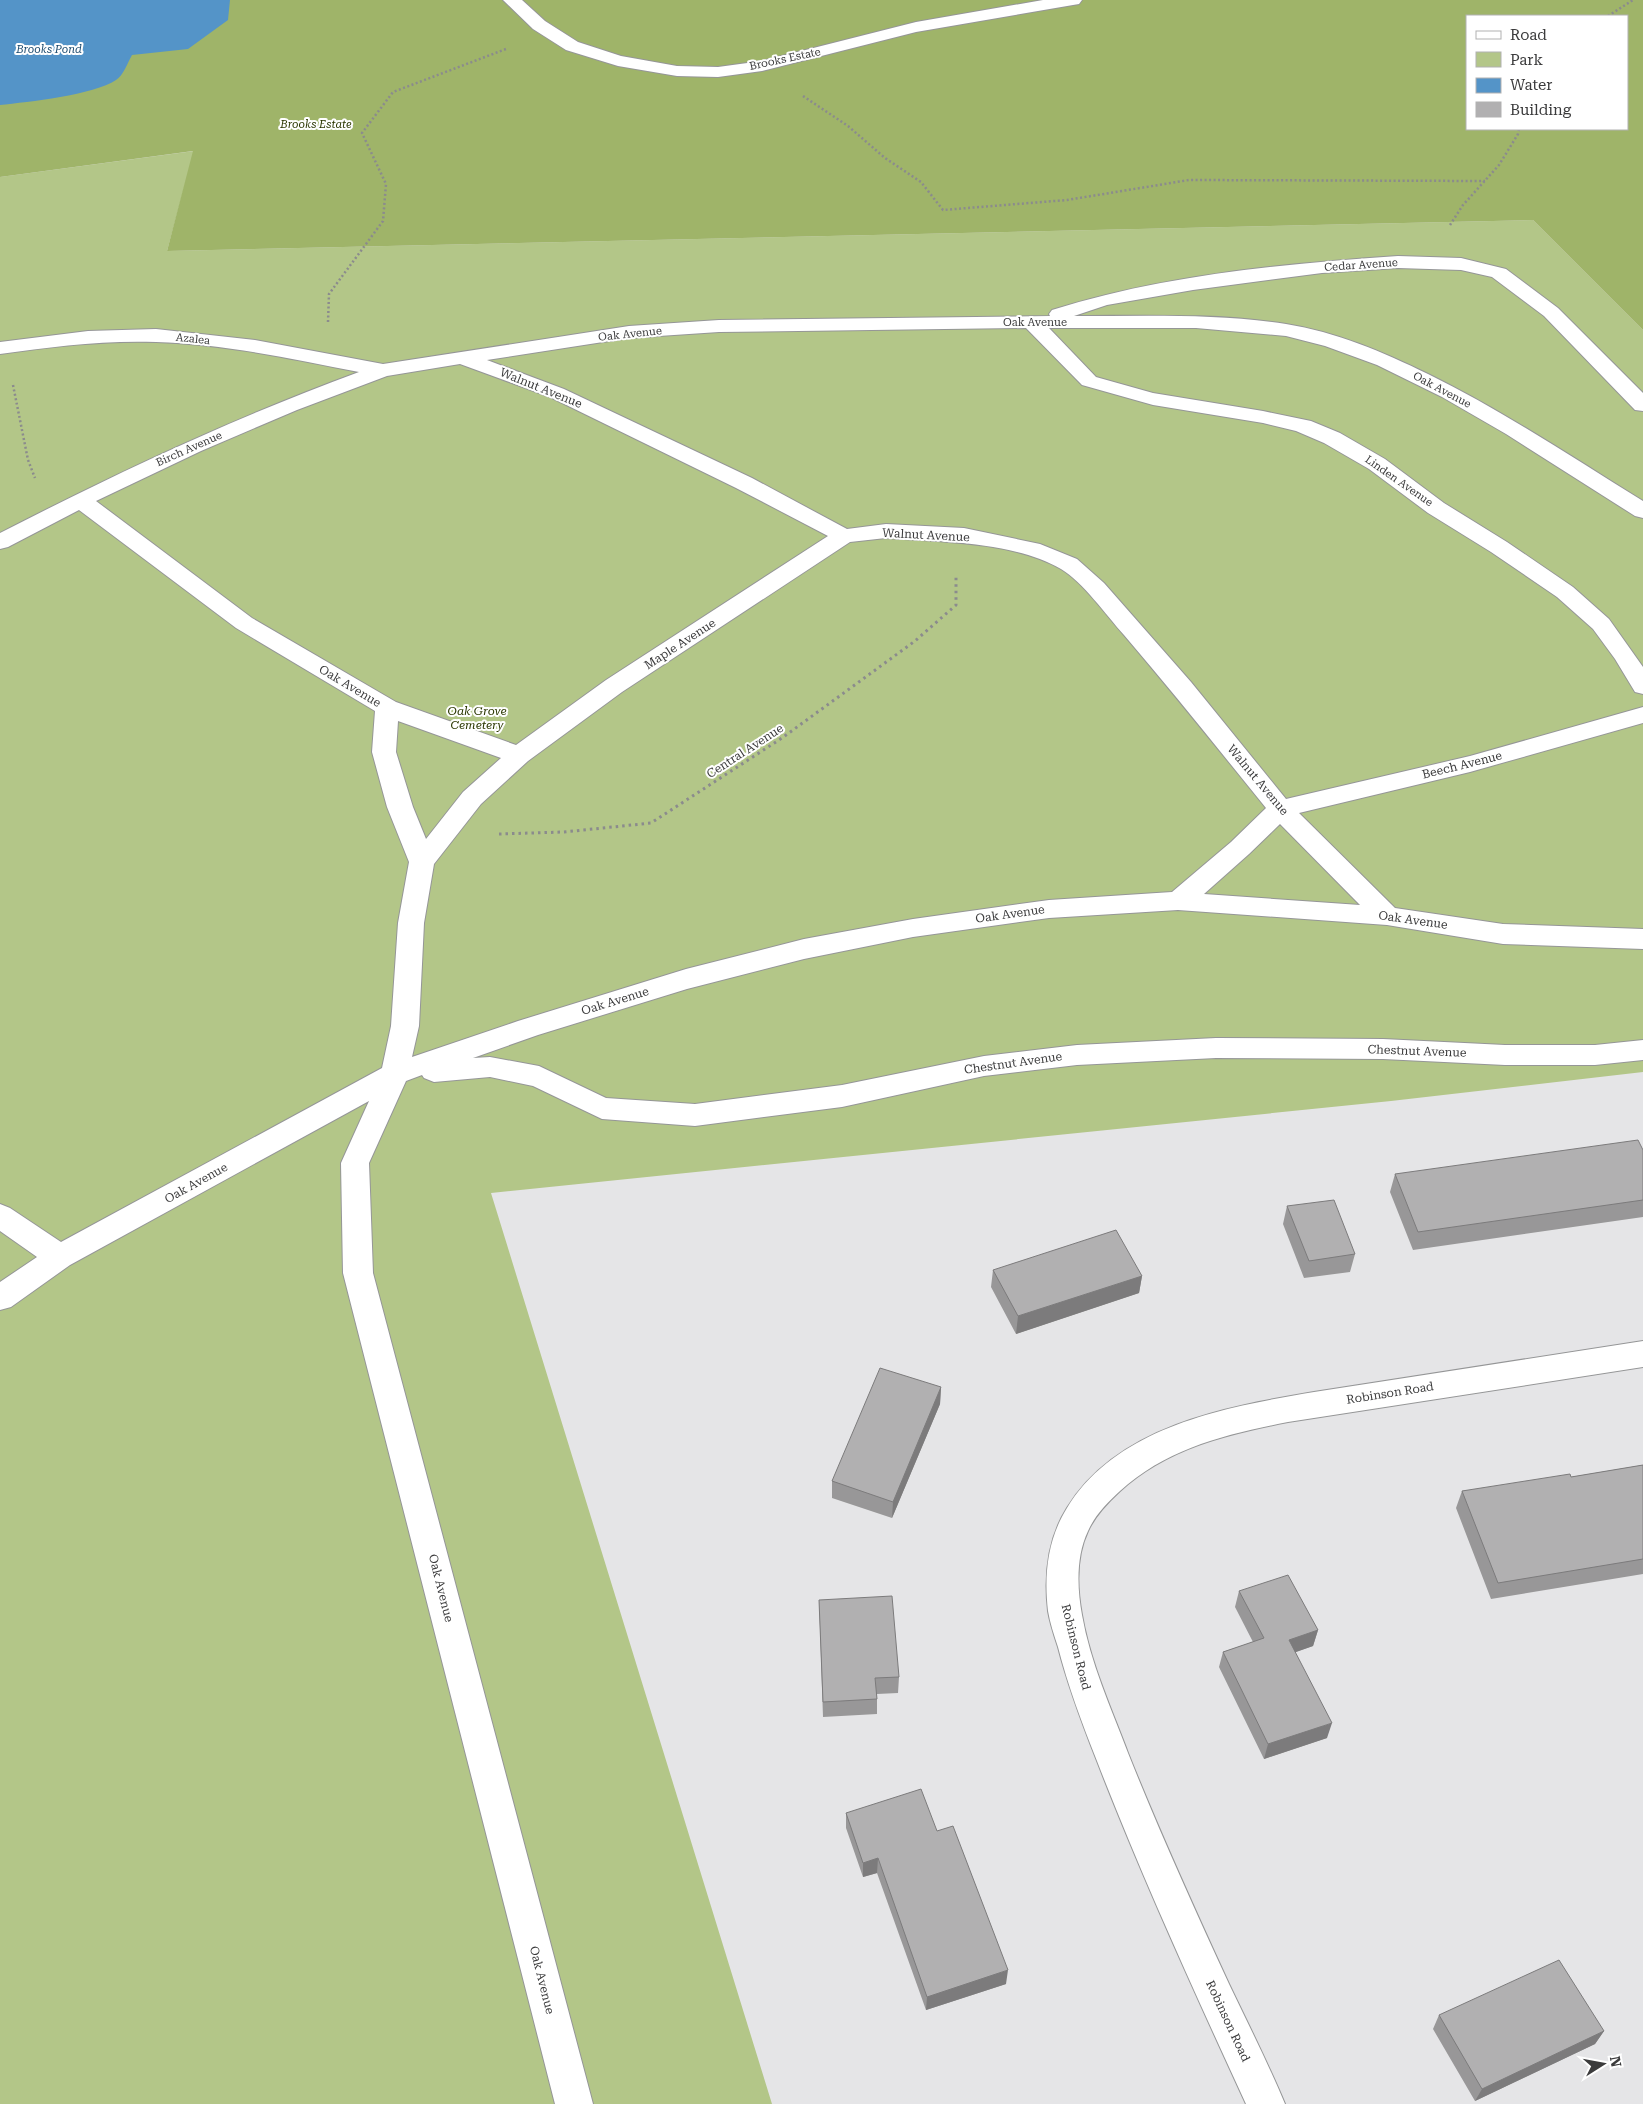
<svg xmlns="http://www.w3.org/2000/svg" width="1643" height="2104" font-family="'Roboto Serif',serif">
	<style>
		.green { fill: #b3c688 }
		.forest { fill: #9fb469; fill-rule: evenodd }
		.water { fill: #5494c8 }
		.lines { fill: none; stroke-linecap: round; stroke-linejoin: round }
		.lane-casing { stroke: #959697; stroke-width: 2 }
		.street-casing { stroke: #959697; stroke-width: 2 }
		.path-far1 { stroke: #8b8b8d; stroke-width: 2.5; stroke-dasharray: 2 2.5; stroke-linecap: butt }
		.path { stroke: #8b8b8d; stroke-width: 3; stroke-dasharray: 2.5 4; stroke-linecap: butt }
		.lane { fill: #fff; fill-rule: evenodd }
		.street { fill: #fff; fill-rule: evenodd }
		.wall { fill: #989798 }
		.shaded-wall { fill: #7c7b7c }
		.building { fill: #b1b0b1; stroke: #7c7b7c }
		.labels { text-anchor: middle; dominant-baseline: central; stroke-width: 4; stroke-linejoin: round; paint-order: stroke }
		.far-water-label { font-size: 11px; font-style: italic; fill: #1c4b6f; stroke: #fff }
		.far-street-label { font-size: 11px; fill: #3b3b3c; stroke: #fff }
		.far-park-label { font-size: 11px; font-style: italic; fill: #2b3700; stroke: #fff }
		.street-label { font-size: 12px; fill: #3b3b3c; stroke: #fff }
		.park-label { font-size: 12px; font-style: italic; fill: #2b3700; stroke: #fff }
	</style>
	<rect width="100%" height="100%" fill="#e5e5e7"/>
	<path class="green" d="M194,151L167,251L1533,220L1643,330V1072L1391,1101L491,1193L772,2104H0V177Z"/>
	<path class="forest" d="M0,0H1643V330L1533,220L167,251L193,151L0,177ZM1467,16H1627V129H1467Z"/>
	<path class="water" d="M0,0H230L228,20L188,49L132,55C128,62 123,76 116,80C94,95 28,102 0,105Z"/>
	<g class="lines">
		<g class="lane-casing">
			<path id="lane" d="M503,0H522L545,21L578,42L621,56L677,66L718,67L762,61L916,22L1043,0H1082L1079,4L1073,5L916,32L762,71L718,77L677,76L618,66L566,50L533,29Z
				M1398,256L1461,258L1506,269L1558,308L1643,393V411L1635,410L1544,316L1492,277L1461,270L1398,268L1322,273L1193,290L1107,305L1074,316C1144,316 1216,313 1286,324C1336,332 1383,352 1428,374C1503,411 1572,457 1643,501V518L1635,516L1506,434L1442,397L1377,365L1325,346L1286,336L1196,328H1049L1096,377L1153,393L1263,411L1311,421L1340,433L1385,459L1444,503L1507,542L1573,587L1609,619L1643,667V694L1635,692L1615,659L1593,629L1557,597L1491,552L1428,513L1369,469L1324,443L1296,431L1263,423L1153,405L1082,385L1026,328L719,332L629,338L487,360L564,389L752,478L847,529L886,524L964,528L1040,544L1077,559L1104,583L1191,682L1286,799L1470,756L1643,707V723L1470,772L1299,813L1395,908L1503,924L1643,929V949L1503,944L1387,925L1178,910L1049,918L913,937L804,959L687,989L538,1035L473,1058L490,1057L539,1066L606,1098L695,1104L842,1085L984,1056L1077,1045L1216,1038L1383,1039L1505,1045H1595L1643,1040V1060L1595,1065H1505L1383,1059L1216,1058L1077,1065L984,1076L842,1107L695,1126L602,1119L533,1086L490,1077L434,1082L424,1078L422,1075L406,1081L369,1163L373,1273L593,2104H555L343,1273L341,1163L369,1101L70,1265L11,1307L0,1310V1282L37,1257L0,1231V1204L10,1208L61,1242L382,1068L391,1026L398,923L409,862L387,807L372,752L375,711L236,628L79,510L8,547L0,549V533C119,472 234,418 359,372C292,359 224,344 156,342C103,340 51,347 0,354V342L88,331L156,329L255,340L383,364L629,326L719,320L1050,316L1049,314L1052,310C1163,275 1282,264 1398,256ZM460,364L550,397L736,488L828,536L606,680L516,745L396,702L252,618L96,501L201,451L297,410L387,376ZM886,538C938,541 1015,542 1061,569C1083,582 1106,615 1124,635C1172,691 1219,750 1266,808L1231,842L1172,892L1049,900L913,919L804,939L686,969L518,1021L412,1057L419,1026L424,923L434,864L481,804L528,761L622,692L850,542ZM398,721L501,758L463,792L426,839L413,807L396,752ZM1280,824L1360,905L1204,894L1249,854Z"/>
		</g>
		<g class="street-casing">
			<path id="street" d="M1643,1341V1367L1288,1422C1227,1434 1167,1448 1120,1491C1108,1502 1095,1515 1088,1531C1076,1556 1077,1588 1082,1615C1090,1662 1111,1708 1128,1753C1159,1831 1194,1908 1229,1984C1248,2024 1268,2063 1285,2104H1246C1194,1991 1142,1877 1097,1761C1082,1723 1068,1686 1058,1647C1054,1635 1050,1623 1048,1611C1044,1576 1047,1540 1067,1508C1117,1426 1226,1407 1314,1392Z"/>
		</g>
		<path class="path-far1" d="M1608,16L1633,0
			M803,96L848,126L885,158L921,182L943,210L1067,200L1189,180L1485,181
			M1450,225L1463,205L1499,165L1518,134L1519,129
			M328,322L329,294L383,221L386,184L362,133L393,92L506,49
			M13,385L28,460L35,478"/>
		<path class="path" d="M499,834L564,832L651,823L782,738L915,641L956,605V576"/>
		<use href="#lane" class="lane"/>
		<use href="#street" class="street"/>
	</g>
	<path class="wall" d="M1643,1150V1217L1413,1250L1390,1192L1395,1174Z
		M1287,1206L1355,1254L1350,1272L1304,1278L1283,1224Z
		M993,1270L1142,1276L1139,1293L1016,1334L991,1287Z
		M941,1387L940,1404L892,1518L832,1498V1481Z
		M1643,1465V1574L1491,1599L1456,1508L1462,1491L1571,1477Z
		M1239,1591L1318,1630L1313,1646L1295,1652L1327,1738L1264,1759L1219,1667L1223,1652L1253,1642L1235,1607Z
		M819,1600L899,1677L898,1693L877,1694V1714L823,1717Z
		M846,1813L937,1831L1006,1984L926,2010L877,1873L863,1877L846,1828Z
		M1439,2015L1604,2031L1595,2044L1475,2101L1433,2029Z"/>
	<path class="shaded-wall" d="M1142,1276L1139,1293L1016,1334L1018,1316Z
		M941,1387L940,1404L892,1518L893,1502Z
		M1318,1630L1313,1646L1285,1656L1289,1640Z
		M1332,1723L1327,1738L1264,1759L1268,1744Z
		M878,1858L877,1873L863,1877V1863Z
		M1008,1970L1006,1984L926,2010L927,1997Z
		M1604,2031L1595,2044L1475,2101L1482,2089Z"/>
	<path class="building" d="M1638,1140L1643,1150V1200L1418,1232L1395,1174Z
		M1334,1200L1355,1254L1309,1261L1287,1206Z
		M1116,1230L1142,1276L1018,1316L993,1270Z
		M880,1368L941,1387L893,1502L832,1481Z
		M1643,1465V1559L1498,1583L1462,1491L1570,1474L1571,1477Z
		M1288,1575L1318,1630L1289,1640L1332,1723L1268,1744L1223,1652L1264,1638L1239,1591Z
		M892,1596L899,1677L875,1678L877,1699L823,1702L819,1600Z
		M921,1789L937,1831L953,1826L1008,1970L927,1997L878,1858L863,1863L846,1813Z
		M1559,1960L1604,2031L1482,2089L1439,2015Z"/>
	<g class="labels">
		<g class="far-water-label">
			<text x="49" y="49">Brooks Pond</text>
		</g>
		<g class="far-street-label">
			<text transform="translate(785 59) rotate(-12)">Brooks Estate</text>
			<text transform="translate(1361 265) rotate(-4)">Cedar Avenue</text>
			<text x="1035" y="322">Oak Avenue</text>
			<text transform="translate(630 334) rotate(-6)">Oak Avenue</text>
			<text transform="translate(193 339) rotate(6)">Azalea</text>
			<text transform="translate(1442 390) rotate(28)">Oak Avenue</text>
			<text transform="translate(189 449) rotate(-24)">Birch Avenue</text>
			<text transform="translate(1399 481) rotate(35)">Linden Avenue</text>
		</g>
		<g class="far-park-label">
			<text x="316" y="124">Brooks Estate</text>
		</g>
		<g class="street-label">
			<text transform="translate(541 388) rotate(22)">Walnut Avenue</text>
			<text transform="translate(926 535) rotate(3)">Walnut Avenue</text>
			<text transform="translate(680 644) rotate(-33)">Maple Avenue</text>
			<text transform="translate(350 686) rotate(31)">Oak Avenue</text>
			<text transform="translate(745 751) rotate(-33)">Central Avenue</text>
			<text transform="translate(1462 765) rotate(-14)">Beech Avenue</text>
			<text transform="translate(1258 780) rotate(50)">Walnut Avenue</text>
			<text transform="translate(1010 914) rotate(-8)">Oak Avenue</text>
			<text transform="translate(1413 920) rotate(8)">Oak Avenue</text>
			<text transform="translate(615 1001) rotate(-17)">Oak Avenue</text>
			<text transform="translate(1417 1051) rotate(2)">Chestnut Avenue</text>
			<text transform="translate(1013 1063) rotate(-8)">Chestnut Avenue</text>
			<text transform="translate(196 1183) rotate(-29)">Oak Avenue</text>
			<text transform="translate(1390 1393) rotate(-9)">Robinson Road</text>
			<text transform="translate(441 1588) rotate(76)">Oak Avenue</text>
			<text transform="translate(1076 1647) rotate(76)">Robinson Road</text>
			<text transform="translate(542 1980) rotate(76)">Oak Avenue</text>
			<text transform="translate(1228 2021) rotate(65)">Robinson Road</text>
		</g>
		<g class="park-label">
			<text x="477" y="711">Oak Grove<tspan x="477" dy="14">Cemetery</tspan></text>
		</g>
	</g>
	<rect x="1466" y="15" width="162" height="115" fill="#ffffff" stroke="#b1b1b1"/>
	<rect x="1476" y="31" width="25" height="8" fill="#ffffff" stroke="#b1b1b1"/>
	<text x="1510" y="40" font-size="15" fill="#3b3b3c">Road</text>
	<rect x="1476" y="52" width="25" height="15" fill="#b3c688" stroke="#b1b1b1"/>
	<text x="1510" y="65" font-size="15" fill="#3b3b3c">Park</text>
	<rect x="1476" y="78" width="25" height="15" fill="#5494c8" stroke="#b1b1b1"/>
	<text x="1510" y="90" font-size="15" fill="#3b3b3c">Water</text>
	<rect x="1476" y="102" width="25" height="15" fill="#b1b0b1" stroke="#b1b1b1"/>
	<text x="1510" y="115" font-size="15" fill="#3b3b3c">Building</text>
	<g transform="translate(1603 2064) rotate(79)" stroke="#ffffff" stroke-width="4" paint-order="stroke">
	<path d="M0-4L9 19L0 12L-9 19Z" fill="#3b3b3c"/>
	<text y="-8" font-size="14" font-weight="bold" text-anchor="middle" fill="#3b3b3c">N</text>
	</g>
</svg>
